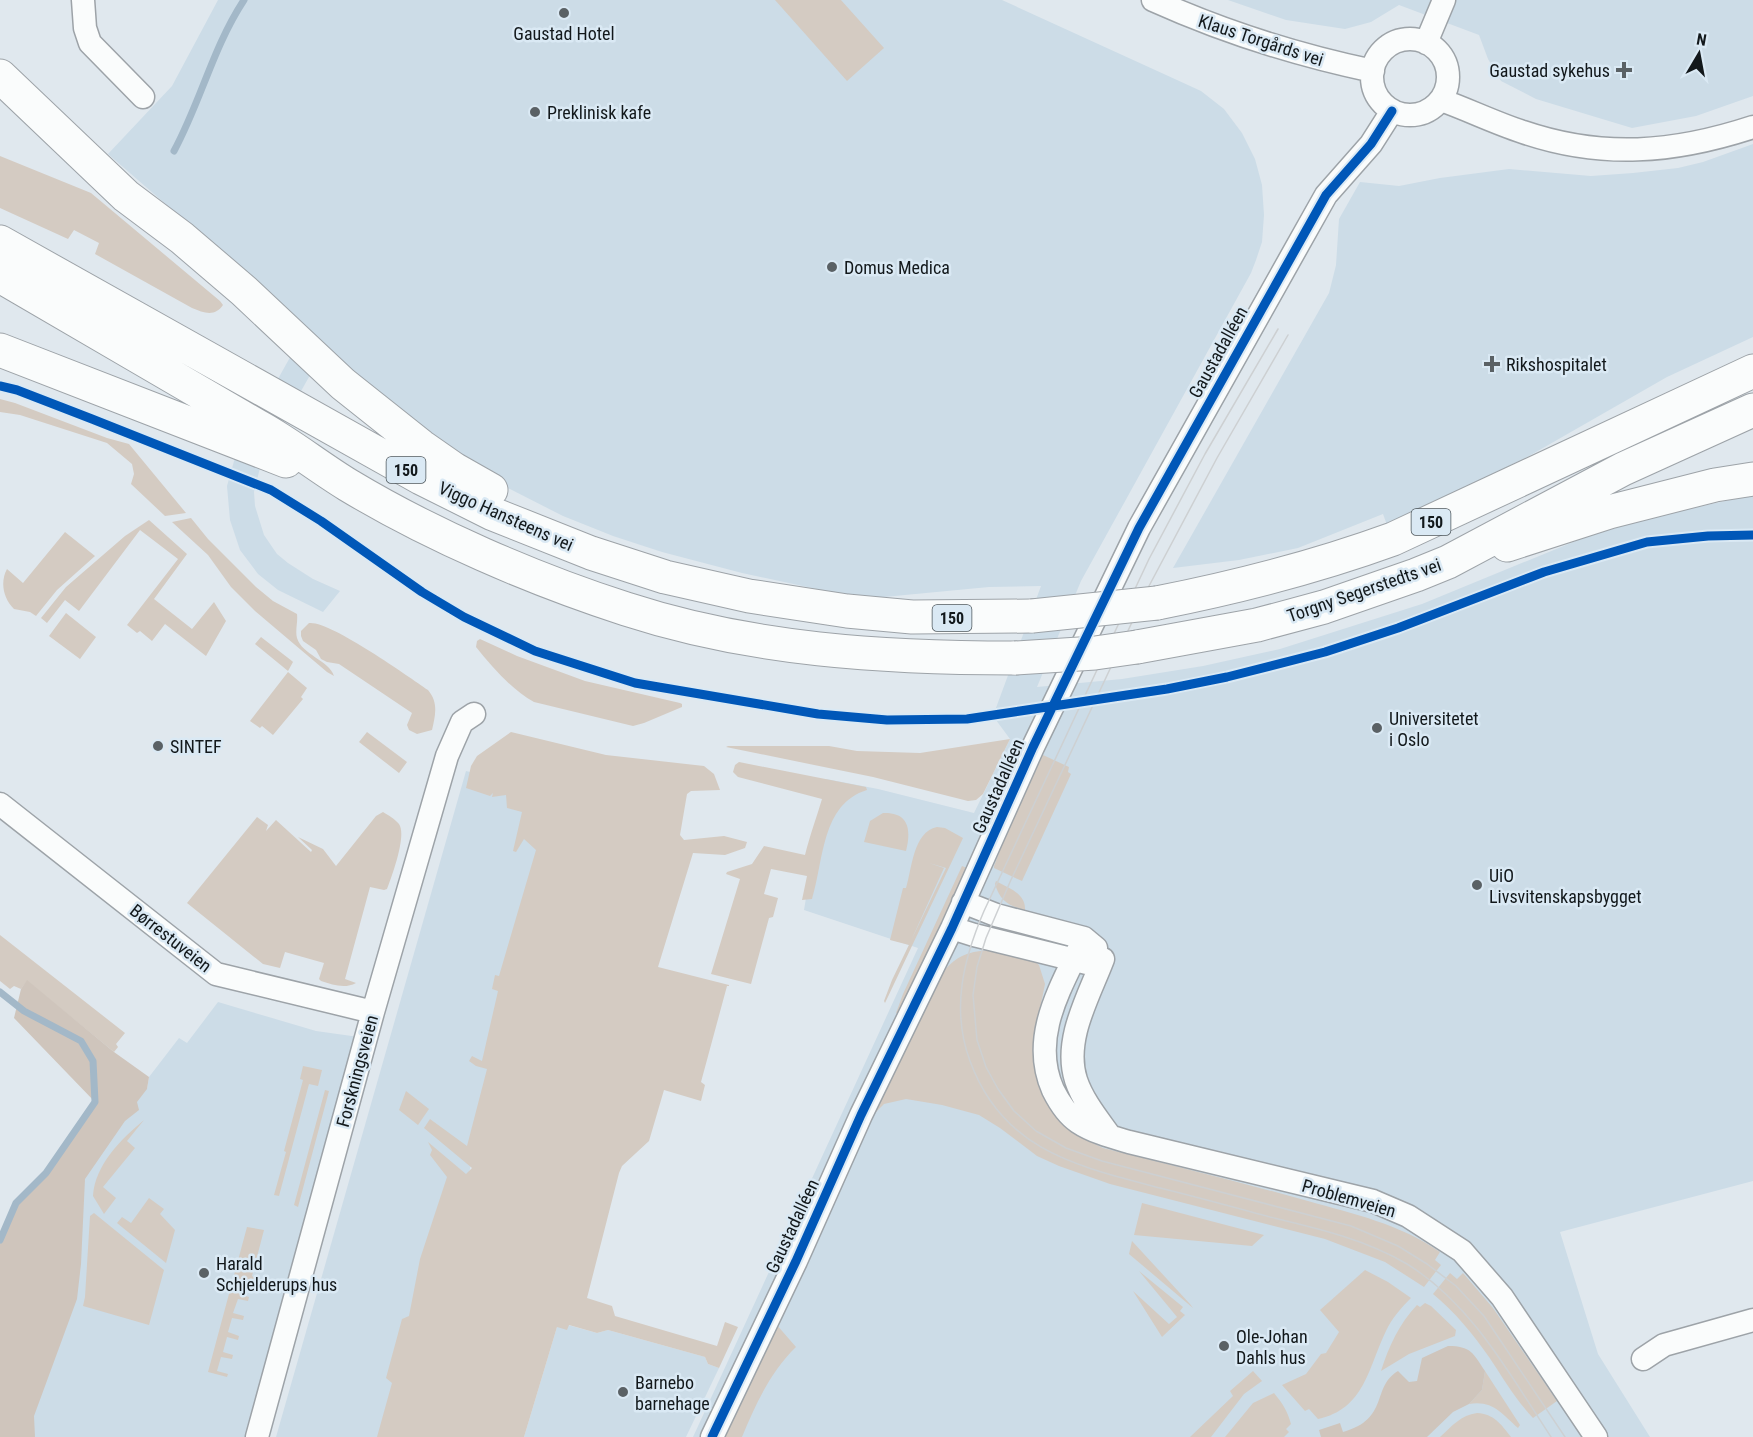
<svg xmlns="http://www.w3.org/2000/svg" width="1753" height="1437" font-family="'Roboto Condensed',sans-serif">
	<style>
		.built { fill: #ccdce7 }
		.green { fill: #d4cbc2 }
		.forest { fill: #cfc5bc }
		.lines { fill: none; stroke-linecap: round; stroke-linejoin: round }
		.stream { stroke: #a3b8c8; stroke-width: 7 }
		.minor-casing { stroke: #9da3a8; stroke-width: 25 }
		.highway-casing { stroke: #9da3a8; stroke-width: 35 }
		.minor { stroke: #fafcfc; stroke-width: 22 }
		.highway { stroke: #fafcfc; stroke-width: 33 }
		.tram { stroke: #cdd0d2; stroke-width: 1.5 }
		.highway-bridge-casing { stroke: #9da3a8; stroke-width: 35; stroke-linecap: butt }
		.highway-bridge { stroke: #fafcfc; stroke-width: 33 }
		.cycleway-casing { stroke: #dae9f4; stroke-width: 13 }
		.cycleway { stroke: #0057b8; stroke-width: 9 }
		.poi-dot { fill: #5a6165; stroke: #dae9f4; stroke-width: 2 }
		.labels { text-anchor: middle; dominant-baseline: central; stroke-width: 5; stroke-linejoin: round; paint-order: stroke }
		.shield { fill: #dae9f4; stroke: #4e575c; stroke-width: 1.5 }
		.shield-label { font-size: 16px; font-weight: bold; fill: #12181b }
		.poi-label { font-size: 18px; fill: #12181b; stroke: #dae9f4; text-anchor: start }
		.street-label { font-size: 18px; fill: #12181b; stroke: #dae9f4 }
	</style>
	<rect width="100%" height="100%" fill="#e0e8ee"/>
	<path class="built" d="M218,0H1002L1177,80L1201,91L1224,109L1242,133L1255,159L1262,185L1264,215L1262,242L1256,260L1251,273L1081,581L1037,687L1122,679L1203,666L1280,649L1422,604L1583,538L1652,517L1753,495V1181L1560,1232L1598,1354L1650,1437H693L918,948L804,910L826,779L878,789L974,813L1010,739L993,716L1041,586L989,587L863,599L742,573L662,552L613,536L563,516L490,479L322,354L262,460L254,492L255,506L264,535L277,554L288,563L313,579L340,591L323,612L278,590L258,574L240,550L230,520L227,486L236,454L307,327L108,154L172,86Z
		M1228,0H1753V96L1696,116L1632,128L1536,99L1501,81L1488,59L1479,35L1399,5L1371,22L1345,29L1286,20Z
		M1753,144V337L1667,377L1529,456L1387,525L1383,514L1298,548L1239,560L1173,568L1329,293L1336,265L1339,219L1360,182L1399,186L1440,178L1509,169L1591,176L1633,173L1678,168L1703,162Z
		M466,771L515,783L556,853L397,1437H276Z
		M218,1002L316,1031L366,1038L266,1437H31L0,1244L16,1203L46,1173L113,1074L147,1089L149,1077L179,1038L187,1043Z
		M568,1325L597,1333L608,1330L705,1357L708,1364L719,1368L686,1437H524L557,1327Z"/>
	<path class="green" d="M775,0H841L884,48L847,81Z
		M0,156L91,193L220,301L223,305C215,317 204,313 192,308L95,254L99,243L74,230L68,239L0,208Z
		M0,399L15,403L107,438L129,444L186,513L165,516L131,484L134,474L132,464L107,443L20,415L0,412Z
		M191,518L208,539L256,587L273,601L297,614C298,622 295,631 297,638C302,655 329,660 334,676L327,672L255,611L231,587L208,555L172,522Z
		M149,520L187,554L154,599L192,629L214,602L226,621L206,656L165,624L152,641L140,631L137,633L127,625L178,559L140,530L79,611L65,600L47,623L41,618L66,587L125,536Z
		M65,532L95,556L57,590L36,616L30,612L14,609C3,598 0,582 7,569L23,583Z
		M66,613L96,637L80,659L49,636Z
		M309,623C329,620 408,676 428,690C439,703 435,716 432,730L417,734L409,730L407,725L412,713L339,664L327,662L321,659L316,650L303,641L301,636V631Z
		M261,637L292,661L293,662L288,671L255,644Z
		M480,639L517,656L585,681L680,703L682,704V707L644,723L633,726L534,702C512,690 492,667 476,647L477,641Z
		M288,672L307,688L301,697L303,699L273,735L262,726L260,728L250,721Z
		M367,732L407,762L399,773L359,742Z
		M511,732L606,755L704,766L714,774L720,790L691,791L687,794L680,835L684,840L724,836L747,842L745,848L725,855L693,853L658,967L729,985V986H727L701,1082L705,1085L701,1101L664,1090L649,1141L622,1166L619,1173L587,1298L612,1306L615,1316L717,1346L725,1322L738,1327L719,1368L708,1364L705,1357L608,1330L597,1333L569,1325L567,1330L557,1327L524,1437H377L392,1383L386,1378L402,1319L409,1316L420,1259L447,1177L430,1155L432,1150L428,1142L466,1174L472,1168L424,1128L430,1119L467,1146L487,1069L476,1066L469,1061L472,1056L482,1061L498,991L492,989L495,975L499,976L536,850L524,839L516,852L513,851L522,812L507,808L506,795L492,797L493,793L490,796L466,788L471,766L477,756Z
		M1010,739L983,794L976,800L968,801L873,777L726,747L728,746H829L857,751L920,753Z
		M1043,755L1069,767L1068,772L1071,774L1022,881L994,868V866L1005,837Z
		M739,762L866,787L867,790C821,804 824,861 812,899L802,900L807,876L771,869L764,894L778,898L773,917L769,918L751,984L711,974L740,879L726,874L727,872L752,864L764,846L805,855C810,835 816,819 822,799L738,777L733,772L735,765Z
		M383,812C388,815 395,819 399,824C407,835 392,876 387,889L384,890L370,887L345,979L356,983C345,989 333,985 321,981L319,979L324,963L285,952L280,968L263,964L187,903L257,817L268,825L266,831L276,820L311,852L312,850L298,837L323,849L336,866L376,816Z
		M883,813C910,812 911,831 906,851L864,842L870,821Z
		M937,827L945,828L963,838L885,1003L884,1001L892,980L946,868L929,863L944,868L909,945L890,940L903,888H906C912,869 913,832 937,827Z
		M962,866L967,868L899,1013H896L903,994Z
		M996,881C1008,888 1026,893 1025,910C1009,906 1000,901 995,884Z
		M0,935L125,1033L116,1044L118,1047L114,1052L27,981L21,989L14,986L10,989L0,981Z
		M992,950L1032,959L1039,965L1045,984L1036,1029L1085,1139L1103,1148C1171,1165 1240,1182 1308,1201C1354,1214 1400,1224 1440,1252L1435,1260L1441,1265L1424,1287L1385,1262L1325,1239L1110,1184L1059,1166L1037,1156L1000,1128L979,1115L942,1105L906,1099L884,1104L872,1116L943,972C957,955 970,951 992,950Z
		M303,1066L322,1070L318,1086L309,1084L279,1196L274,1195L286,1152L284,1151L303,1080L300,1079Z
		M325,1090L329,1091L298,1207L294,1205Z
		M406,1091L429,1109L418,1125L399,1110Z
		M144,1120L127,1141L135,1148L103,1187L116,1198L104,1214L93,1196C95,1165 121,1139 144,1120Z
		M149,1198L164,1209L160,1214L175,1230L166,1263L117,1223L122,1217L131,1223Z
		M1142,1203L1264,1235L1252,1246L1134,1235Z
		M94,1213L164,1270L149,1325L83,1306L85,1297L90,1216Z
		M247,1227L264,1230L252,1276L255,1278L254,1282L243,1279L239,1294L249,1297L248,1301L238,1299L233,1313L244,1316L243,1320L232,1318L228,1332L239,1336L238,1340L227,1337L223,1352L233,1355L232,1359L221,1357L217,1371L228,1374L227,1377L208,1372Z
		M1132,1241L1190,1304L1193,1308L1129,1254Z
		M1365,1270L1388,1282L1411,1298C1401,1308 1392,1318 1386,1331C1368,1368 1365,1409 1318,1419L1309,1409L1305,1411L1282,1385L1306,1374L1321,1354L1326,1353L1339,1332L1320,1310Z
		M1139,1271L1183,1307L1180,1311L1185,1315L1162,1337L1133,1291L1169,1324L1177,1317Z
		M1450,1273L1457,1279L1463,1273L1493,1308L1557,1401L1533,1418C1516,1400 1503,1378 1489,1357C1473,1334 1455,1312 1433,1294Z
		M1425,1303L1431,1306L1456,1330L1455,1336L1409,1354L1381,1371C1389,1346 1399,1324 1417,1305L1420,1307Z
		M776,1324L796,1347C771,1371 755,1405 742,1437H724Z
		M1253,1371L1262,1381L1244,1394L1211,1437H1190L1233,1396L1230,1391Z
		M1485,1371L1520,1425L1518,1428C1502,1414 1493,1400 1469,1404L1482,1390Z
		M1274,1393C1283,1404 1287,1410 1291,1424L1286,1429L1289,1432L1284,1437H1225L1253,1403Z
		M1477,1413C1494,1414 1501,1424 1511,1437H1440C1452,1426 1461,1415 1477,1413Z"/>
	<path class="forest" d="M27,980L114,1052L149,1077L147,1089L137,1102L139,1110L125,1121L85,1179L81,1264L77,1299L34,1416L35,1437H0V1244L16,1203L46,1173L95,1102L14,1018L21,989Z
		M1448,1346C1471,1346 1473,1353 1485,1371L1482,1390L1469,1404L1453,1412L1427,1437H1321L1319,1430L1340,1423L1343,1432C1390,1419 1371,1387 1398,1371L1409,1382L1417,1381L1422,1358Z"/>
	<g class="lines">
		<path class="stream" d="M174,151C201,101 213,47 244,0
			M0,992L24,1011L81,1041L93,1061L95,1102L46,1173L16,1203L0,1240"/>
		<g class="minor-casing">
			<path id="minor" d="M83,0L85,28L90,43L143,97
				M1153,0C1224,32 1297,55 1373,71
				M1372 77a38 38 0 1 1 76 0a38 38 0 1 1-76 0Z
				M1426,43L1444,0
				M1441,100C1469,110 1495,123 1523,132C1602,159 1674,153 1753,127
				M0,804L216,974L373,1012
				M963,902L996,915L1084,938L1096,948
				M952,928L974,935L1087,963
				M1084,938C1062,986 1029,1036 1053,1090C1059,1102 1066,1114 1078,1122C1093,1132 1112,1137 1129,1142L1373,1201L1408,1216L1462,1251L1502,1297L1596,1437
				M1103,959C1089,996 1063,1040 1076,1080C1083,1101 1098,1119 1110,1136
				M1643,1359L1664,1345L1753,1320
				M257,1437L373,1012L447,756L462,722L474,714
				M712,1437L796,1261L861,1115L952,928L1033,747L1139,528L1326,195L1371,144L1392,111"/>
		</g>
		<g class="highway-casing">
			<path id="highway" d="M0,76L126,196L182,238L244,291L343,384L421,446L454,469L491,490
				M0,242L421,478L493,514L591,553L665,577L749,596L847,611L912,617L1032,616
				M0,276C86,327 173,376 259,427C290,444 317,466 348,485C431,535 533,579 626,609C752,650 884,658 1015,658
				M0,350L286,461
				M1507,545L1609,512L1715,485L1753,479
				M1157,603C1238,587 1316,567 1393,539L1753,371
				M1137,647L1257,625L1324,607L1416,575L1448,562L1623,469L1753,410"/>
		</g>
		<use href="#minor" class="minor"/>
		<use href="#highway" class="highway"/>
		<path class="tram" d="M1278,329L1205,454L1149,559L984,911C963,960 951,1010 970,1061C1003,1151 1077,1166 1160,1188C1197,1197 1233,1207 1270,1217C1316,1228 1365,1239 1407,1264C1472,1304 1510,1375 1551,1437
			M1288,335L1217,458L1149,586L1010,882L986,938L977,967L973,995L977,1040L986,1067L998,1089L1014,1111L1036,1131L1066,1148L1102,1161L1351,1226L1398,1246L1427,1264L1456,1286L1484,1316L1565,1437"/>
		<g class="highway-bridge-casing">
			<path id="highway-bridge" d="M1032,616L1157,603
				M1015,658L1095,653L1137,647"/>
		</g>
		<use href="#highway-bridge" class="highway-bridge"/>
		<g class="cycleway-casing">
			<path id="cycleway" d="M0,386L17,390L92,419L271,490L321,521L422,592L464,617L535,651L635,683L818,714L887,720L967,719L1167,689L1227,677L1325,652L1398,628L1544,572L1647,542L1708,536L1753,535
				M712,1437L796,1261L861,1115L952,928L1033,747L1139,528L1326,195L1371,144L1392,111"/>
		</g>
		<use href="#cycleway" class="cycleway"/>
	</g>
	<g class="poi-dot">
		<circle cx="564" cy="13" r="6"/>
		<path d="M1621 61h6v6h6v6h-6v6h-6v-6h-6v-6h6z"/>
		<circle cx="535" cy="112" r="6"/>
		<circle cx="832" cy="267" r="6"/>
		<path d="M1489 355h6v6h6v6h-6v6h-6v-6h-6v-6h6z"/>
		<circle cx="1377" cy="728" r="6"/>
		<circle cx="158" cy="746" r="6"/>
		<circle cx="1477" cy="885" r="6"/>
		<circle cx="204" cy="1273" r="6"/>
		<circle cx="1224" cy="1346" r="6"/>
		<circle cx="623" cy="1392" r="6"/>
	</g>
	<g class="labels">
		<g class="shield">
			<rect x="386.5" y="457" width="39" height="26" rx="4.5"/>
			<rect x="1411.5" y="509" width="39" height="26" rx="4.5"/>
			<rect x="932.5" y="605" width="39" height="26" rx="4.5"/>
		</g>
		<g class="shield-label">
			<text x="406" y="470">150</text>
			<text x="1431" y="522">150</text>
			<text x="952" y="618">150</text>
		</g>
		<g class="poi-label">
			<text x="564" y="33" text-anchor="middle">Gaustad Hotel</text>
			<text x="1610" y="70" text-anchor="end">Gaustad sykehus</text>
			<text x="547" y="112">Preklinisk kafe</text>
			<text x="844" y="267">Domus Medica</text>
			<text x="1506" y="364">Rikshospitalet</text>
			<text x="1389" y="718">Universitetet<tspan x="1389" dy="21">i Oslo</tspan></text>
			<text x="170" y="746">SINTEF</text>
			<text x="1489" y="875">UiO<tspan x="1489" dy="21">Livsvitenskapsbygget</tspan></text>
			<text x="216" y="1263">Harald<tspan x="216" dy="21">Schjelderups hus</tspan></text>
			<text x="1236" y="1336">Ole-Johan<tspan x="1236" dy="21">Dahls hus</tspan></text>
			<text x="635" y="1382">Barnebo<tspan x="635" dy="21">barnehage</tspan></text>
		</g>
		<g class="street-label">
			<text transform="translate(1261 40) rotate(18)">Klaus Torgårds vei</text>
			<text transform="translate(1218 352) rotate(-61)">Gaustadalléen</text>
			<text transform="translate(506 516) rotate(24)">Viggo Hansteens vei</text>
			<text transform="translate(1364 590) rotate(-19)">Torgny Segerstedts vei</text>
			<text transform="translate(998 786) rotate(-66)">Gaustadalléen</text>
			<text transform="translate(171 938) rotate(38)">Børrestuveien</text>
			<text transform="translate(357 1071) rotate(-75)">Forskningsveien</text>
			<text transform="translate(1349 1198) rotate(16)">Problemveien</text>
			<text transform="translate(792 1226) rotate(-65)">Gaustadalléen</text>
		</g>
	</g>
	<g transform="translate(1699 54) rotate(10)" stroke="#dae9f4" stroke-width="4.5" paint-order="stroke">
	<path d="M0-4.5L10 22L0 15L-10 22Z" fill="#12181b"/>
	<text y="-9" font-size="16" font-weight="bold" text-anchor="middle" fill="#12181b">N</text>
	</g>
</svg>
